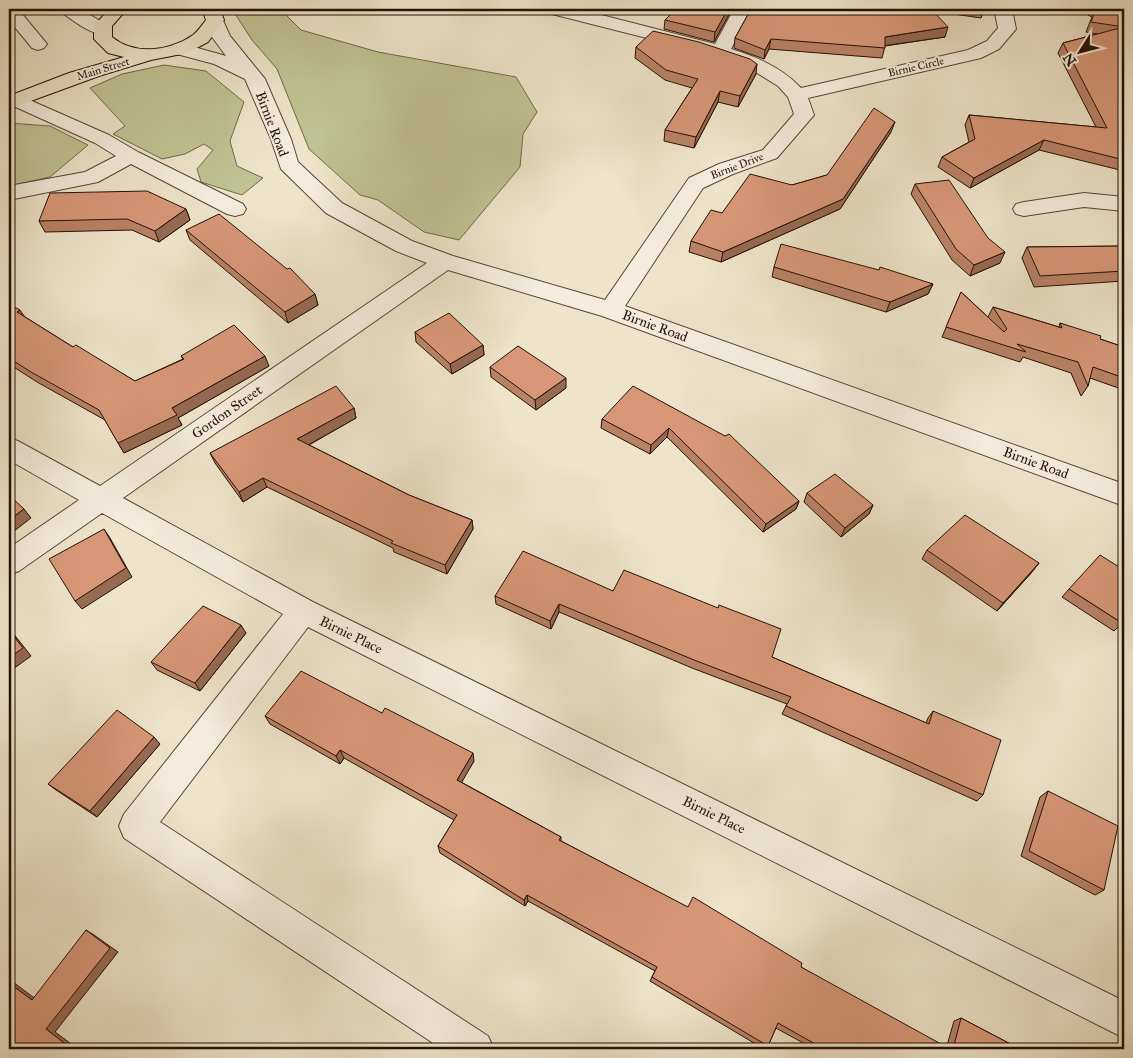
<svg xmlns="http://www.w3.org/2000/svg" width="1133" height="1058" font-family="'IM FELL Great Primer',serif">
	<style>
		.green { fill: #bfc292; stroke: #72684c }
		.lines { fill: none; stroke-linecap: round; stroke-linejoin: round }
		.minor-casing { stroke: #584437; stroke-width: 2 }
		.major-casing { stroke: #260f06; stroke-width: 2 }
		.minor { fill: #f4eddd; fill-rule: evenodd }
		.major { fill: #eee4ca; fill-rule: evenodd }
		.wall { fill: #b98266; stroke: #260f06 }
		.shaded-wall { fill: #966a53; stroke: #260f06 }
		.building { fill: #d79777; stroke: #260f06 }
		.labels { text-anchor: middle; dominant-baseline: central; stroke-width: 4; stroke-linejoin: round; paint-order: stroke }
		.far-street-label { font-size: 11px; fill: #260f06; stroke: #f4eddd }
		.street-label { font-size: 14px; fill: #260f06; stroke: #f4eddd }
	</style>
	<rect width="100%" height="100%" fill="#eee4ca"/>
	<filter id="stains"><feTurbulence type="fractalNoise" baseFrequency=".004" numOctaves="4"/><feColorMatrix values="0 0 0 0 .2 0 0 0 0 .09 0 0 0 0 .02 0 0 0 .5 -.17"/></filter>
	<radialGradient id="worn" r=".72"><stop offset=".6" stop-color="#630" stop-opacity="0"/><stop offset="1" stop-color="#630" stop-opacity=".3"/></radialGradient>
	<path class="green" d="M232,9H280L301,30L378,52L516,77L537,112L523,134L520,167L459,240L424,232L378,200L360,195L309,149L277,69L252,40Z
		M164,65L206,71L244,102L230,141L237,166L263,178L242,195L201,182L197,169L213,150L204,144L185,154L162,159L113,134L125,126L90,88L122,74Z
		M9,123L50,126L88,145L50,177L9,186Z"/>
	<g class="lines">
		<g class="minor-casing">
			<path id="minor" d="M9,9H18L47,44L44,48L38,50L32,48L9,20Z
				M59,9H80L107,25L110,29L107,33C92,37 75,21 62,13Z
				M545,9H578L715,44L734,9H752L731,49C758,57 782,68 801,88L968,50L987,41L998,28L994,9H1012L1016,29L999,49L981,58L808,98L814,115L777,158L733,174L703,188L625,306L1124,484V506L602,316L448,270L123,498L313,602L1124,1001V1038L308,627L160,822L488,1036L494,1049H442L124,838L119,826L124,814L283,614L102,513L19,571L9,575V548L79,500L9,460V438L18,441L100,486L427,263L396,251L326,213L281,169L271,139L245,79L214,64L173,53L171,49L173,45L180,43L226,56L212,37L206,20L209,16L215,15L221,16L230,36L265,79L291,139L298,162L342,203L412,241L453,256L605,300L689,178L719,164L763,150L794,114L788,97L778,86L749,68L698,51L548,13Z
				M16,94L109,135L138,152L243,204L246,209L243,214L235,216L227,214L131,164L98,182L9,200V186L85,172L116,156L95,143L9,104V96Z
				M1084,193L1124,197V211L1084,207L1024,216L1016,214L1013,209L1016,204L1024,202Z"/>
		</g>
		<g class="major-casing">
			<path id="major" d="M109,9H127L112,26V37C135,56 170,51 193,35C198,31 202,25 206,20L202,9H220L224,20L208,42L187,53L151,60L99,76L9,109V96L69,73L124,57L108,53L94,39V26Z"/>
		</g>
		<use href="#minor" class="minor"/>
		<use href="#major" class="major"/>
	</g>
	<path class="wall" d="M676,9H732L714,42L664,29L665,20Z
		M751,9H984L981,18L933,11L945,37L885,46L882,58L769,49L764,59L734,48L735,38Z
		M1076,9H1124V171L1039,150L970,188L938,167L942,157L969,142L965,125L969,115L1096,127L1058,53L1063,43L1097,34L1086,32L1092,17Z
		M636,47L756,74L738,107L718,102L694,148L664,141L665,130L692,88L665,80L635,58Z
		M891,132L840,209L721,262L689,252L691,241L722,213L792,185L827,175Z
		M915,184L1000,263L970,276L952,260L911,194Z
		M186,209L190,220L159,242L132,230L45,232L39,221Z
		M1124,220V230L1120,228Z
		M186,230L315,294L318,305L288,323L190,240Z
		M1124,246V281L1034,287L1022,258L1027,247Z
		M774,267L879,270L933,284L928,294L886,312L772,277Z
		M961,292L988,317L993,307L1059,327L1060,323L1100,339L1124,347V390L1090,378L1088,386L1081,396L1071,373L1023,357L1020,362L942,337Z
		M9,304L25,317L73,347L135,381L183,359L181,356L269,366L178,418L182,425L124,453L105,420L37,382L9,364Z
		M415,332L483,345L484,355L452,374L416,342Z
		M490,367L566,388L536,410L491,377Z
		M354,408L356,418L309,445L409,495L472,520L473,529L447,574L394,552L393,548L267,487L243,502L215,463L210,453Z
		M602,419L725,436L799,501L796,509L763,532L667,437L650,454L601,428Z
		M807,493L873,505L869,514L841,537L804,502Z
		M927,550L1039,563L1032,572L997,611L922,559Z
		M1069,589L1122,623L1114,631L1062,597Z
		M613,591L772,657L926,723L928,718L933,711L983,795L977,801L782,714L787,704L692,668L559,612L551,629L496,604L495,596Z
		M246,633L200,691L157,670L151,662Z
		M265,716L474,761L461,782L561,837V841L801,967L939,1049H814L776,1028L768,1046L764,1049L650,981L655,971L528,901L525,906L440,853L438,846L454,820L344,758L340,764L270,724Z
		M160,744L97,817L56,790L48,784Z
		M1048,791L1104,890L1095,895L1021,856L1040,797Z
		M961,1018L1020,1049H946L954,1021Z"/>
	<path class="shaded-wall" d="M728,9H732L714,42L715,32Z
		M948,27L945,37L882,46L885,37Z
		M771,39L769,49L764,59L765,50Z
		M757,64L756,74L738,107L740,96Z
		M720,91L718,102L694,148L696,137Z
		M895,122L891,132L840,209L721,262L723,252L843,199Z
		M1044,140L1039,150L970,188L974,178Z
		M186,209L190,220L159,242L155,231Z
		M1005,252L1000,263L970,276L974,265Z
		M933,284L928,294L886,312L890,302Z
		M315,294L318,305L288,323L285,312Z
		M20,310L27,320L17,312Z
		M483,345L484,355L452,374L450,364Z
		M265,356L269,366L178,418L182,425L124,453L118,443L172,408Z
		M566,378V388L536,410L535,400Z
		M354,408L356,418L301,449L297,439Z
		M669,428L667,437L650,454L651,445Z
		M263,478L267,487L243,502L239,492Z
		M799,501L796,509L763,532L766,524Z
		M873,505L869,514L841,537L845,528Z
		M24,509L31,518L9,535V520Z
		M472,520L473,529L447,574L445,565Z
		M104,529L110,538L132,577L82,609L75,601Z
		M1039,563L1032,572L997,611L1003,603Z
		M559,604V612L551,629L550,621Z
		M241,625L246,633L200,691L195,683Z
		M9,628L31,656L9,672Z
		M154,737L160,744L97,817L90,811Z
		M340,750L344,758L340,764L336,756Z
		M473,753L474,761L459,787L457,780Z
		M527,895L528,901L525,906L524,900Z
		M86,930L94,935L118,952L55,1032L78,1049H72L46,1029Z
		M9,979L41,1003L32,1000L9,983Z"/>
	<path class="building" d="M676,9H728L715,32L665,20Z
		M751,9H931L948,27L885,37V48L771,39L765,50L735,38Z
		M1096,9H1124V27L1091,22Z
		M1124,27V160L1044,140L974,178L942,157L975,139L969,115L1107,128L1063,43Z
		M653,31L699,42L750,59L757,64L740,96L720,91L696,137L665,130L698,79L666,70L636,47Z
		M874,108L895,122L843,199L723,252L691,241L711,210L722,213L750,174L792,185L827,175Z
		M949,180L988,238L1005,252L974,265L956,249L915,184Z
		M147,191L186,209L155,231L127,219L39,221L50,193Z
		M219,214L287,269L290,268L315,294L285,312L186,230Z
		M781,244L879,270L880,267L933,284L890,302L774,267Z
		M1124,246V271L1040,276L1027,247Z
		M961,292L1004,332L1007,329L993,307L1062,328L1060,323L1101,336L1100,339L1124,347V378L1093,367L1088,386L1078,362L1017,344L1026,352L946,327Z
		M9,304L20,310L17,312L73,347L76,345L135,381L184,359L181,356L234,325L265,356L172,408L177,415L118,443L99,410L31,372L9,358Z
		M449,313L483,345L450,364L415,332Z
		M518,346L566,378L535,400L490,367Z
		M336,386L354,408L297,439L409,495L472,520L445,565L391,543L393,541L263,478L239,492L210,453Z
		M633,386L725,436L729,434L799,501L766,524L669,428L651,445L602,419Z
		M835,474L873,505L845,528L807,493Z
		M9,495L24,509L9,520Z
		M965,515L1039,563L1003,603L927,550Z
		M104,529L126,568L75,601L49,559Z
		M523,551L613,591L624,570L718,608L719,605L781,629L772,657L929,724L933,711L1001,740L983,795L786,706L791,697L694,660L559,604L550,621L495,596Z
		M1100,555L1124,570V620L1122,623L1069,589Z
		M203,606L241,625L195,683L151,662Z
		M9,630L23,648L9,658Z
		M301,671L382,713L385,708L473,753L457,780L561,837L559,840L688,907L693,897L802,963L801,967L941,1044L939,1049H824L778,1023L768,1046L652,977L657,967L527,895L524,900L438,846L457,815L340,750L336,756L265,716Z
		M117,710L154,737L90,811L48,784Z
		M1048,791L1118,826L1104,890L1029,851Z
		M86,930L110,948L46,1029L72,1049H9V983L32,1000Z
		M961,1018L1020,1049H953Z"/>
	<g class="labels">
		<g class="far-street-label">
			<text transform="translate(916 67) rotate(-13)">Birnie Circle</text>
			<text transform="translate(103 69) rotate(-17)">Main Street</text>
			<text transform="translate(737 166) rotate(-21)">Birnie Drive</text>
		</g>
		<g class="street-label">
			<text transform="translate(272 124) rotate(69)">Birnie Road</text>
			<text transform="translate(655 326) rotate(20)">Birnie Road</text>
			<text transform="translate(227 412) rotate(-35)">Gordon Street</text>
			<text transform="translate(1036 463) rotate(20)">Birnie Road</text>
			<text transform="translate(351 635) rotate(26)">Birnie Place</text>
			<text transform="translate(714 815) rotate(26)">Birnie Place</text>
		</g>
	</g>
	<rect width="1133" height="1058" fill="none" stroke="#eee4ca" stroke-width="30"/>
	<rect x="10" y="10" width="1113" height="1038" fill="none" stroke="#260f06" stroke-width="2.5"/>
	<rect x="15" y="15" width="1103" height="1028" fill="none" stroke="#260f06"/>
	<g transform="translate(1080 52) rotate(234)" stroke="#f4eddd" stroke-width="4" paint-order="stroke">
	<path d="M0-4L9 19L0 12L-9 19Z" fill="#260f06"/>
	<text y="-8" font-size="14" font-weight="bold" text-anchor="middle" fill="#260f06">N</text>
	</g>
	<rect width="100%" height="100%" filter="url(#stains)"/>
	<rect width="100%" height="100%" fill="url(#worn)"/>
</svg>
